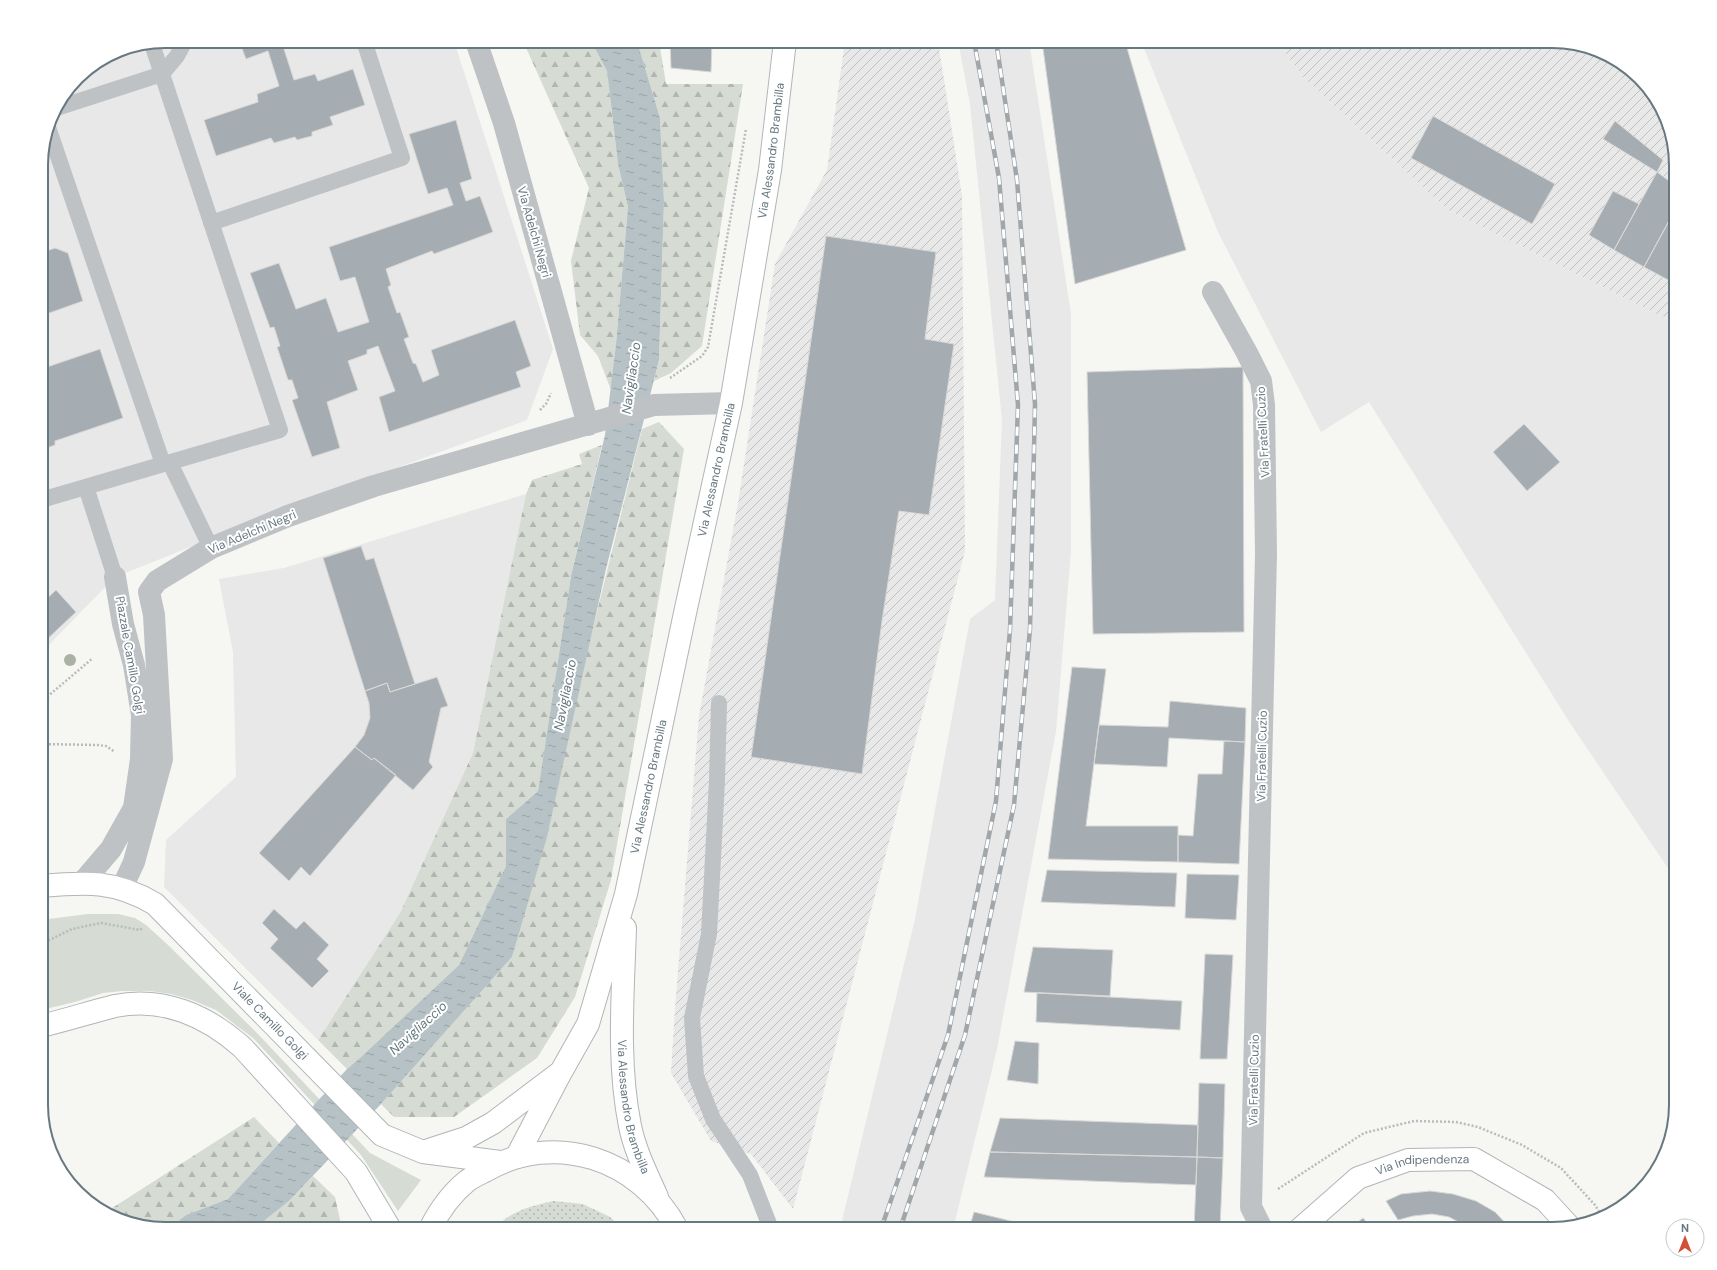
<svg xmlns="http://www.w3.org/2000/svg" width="1717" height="1270" font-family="'DM Sans',sans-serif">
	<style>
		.built { fill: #e7e8e7 }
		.industrial { fill: url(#industrial-furrows) }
		.grass { fill: url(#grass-dots) }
		.forest { fill: url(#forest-firs) }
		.garden { fill: #d6dbd3 }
		.water { fill: url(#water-ripples) }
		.building { fill: #a6adb2; stroke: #d8d8d6 }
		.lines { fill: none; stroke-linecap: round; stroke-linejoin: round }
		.secondary-casing { stroke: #b0b6b9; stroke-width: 24 }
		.path { stroke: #b8bbbd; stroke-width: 2.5; stroke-dasharray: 2 2; stroke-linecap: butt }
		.lane { stroke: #bec2c5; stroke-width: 16 }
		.street { stroke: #bec2c5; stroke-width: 22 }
		.secondary { stroke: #fff; stroke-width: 22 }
		.rail-casing { stroke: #a0a6aa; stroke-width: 4.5 }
		.rail { stroke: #fff; stroke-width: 3; stroke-dasharray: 9; stroke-linecap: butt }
		.tree { fill: #aab1a5 }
		.labels { text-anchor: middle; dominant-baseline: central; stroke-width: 4; stroke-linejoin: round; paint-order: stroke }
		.street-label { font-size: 12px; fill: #687881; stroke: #fff }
		.water-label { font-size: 13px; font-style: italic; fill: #64787e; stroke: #fff }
		.rim { fill: none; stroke: #687881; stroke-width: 2 }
	</style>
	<defs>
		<pattern id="industrial-furrows" width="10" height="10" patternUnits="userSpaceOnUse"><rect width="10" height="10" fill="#e7e8e7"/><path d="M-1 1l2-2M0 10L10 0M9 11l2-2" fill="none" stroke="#bfc1c1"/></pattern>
		<pattern id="grass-dots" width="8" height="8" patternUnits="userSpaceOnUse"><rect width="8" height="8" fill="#d6dbd3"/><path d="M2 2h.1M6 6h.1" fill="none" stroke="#b1b6b1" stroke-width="1.8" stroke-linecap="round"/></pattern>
		<pattern id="forest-firs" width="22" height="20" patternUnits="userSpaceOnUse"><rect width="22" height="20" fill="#d6dbd3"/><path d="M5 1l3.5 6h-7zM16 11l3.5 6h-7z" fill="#b1b6b1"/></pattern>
		<pattern id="water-ripples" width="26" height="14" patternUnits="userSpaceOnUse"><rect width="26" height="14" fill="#b6c2c5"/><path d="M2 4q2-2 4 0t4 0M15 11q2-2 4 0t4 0" fill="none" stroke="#98a2a5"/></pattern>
	</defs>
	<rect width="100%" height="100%" fill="#f6f6f3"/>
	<path class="built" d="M165,41H454L553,349L527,420L296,505L115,577L41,653V157L51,118L78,77L118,50Z
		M958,41H1029L1071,314V550L1056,731L997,1049L953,1229H840L915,919L970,619L995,600L1002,420L970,104Z
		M1141,41H1277L1303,77L1448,210L1657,314L1676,321V880L1570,723L1369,402L1321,432L1218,232Z
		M526,494L473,753L400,913L318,1040L164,887L166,840L236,777L233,652L219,579L284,568Z"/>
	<path class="industrial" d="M845,41H938L962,196L965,551L793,1209L751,1154L711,1141L671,1073L675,1008L699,716L738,503L775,264L827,170Z
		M1277,41H1552L1591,48L1627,67L1663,110L1676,165V321L1657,314L1448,210L1303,77Z"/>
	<path class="grass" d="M553,1201L583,1204L610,1217L623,1229H495C509,1211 532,1206 553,1201Z"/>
	<path class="forest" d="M523,41H591L607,71L618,164L628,207L616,344L611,390L598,356L580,335L571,261L589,188Z
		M637,41H659L666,84H743L702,346L671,373L654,381L659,360L664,201L660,118Z
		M659,422L684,449L611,880L575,997L537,1058L454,1117H394L381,1104L512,957L642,429Z
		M602,445L571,576L538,791L506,819V866L459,965L361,1057L347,1069L318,1040L400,913L473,753L526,494L532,480L582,464L579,454Z
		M254,1117L279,1143L228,1199L186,1215L168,1229L125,1222L106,1212Z
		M313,1176L335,1197L342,1229H254L289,1201Z"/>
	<path class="garden" d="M88,914H118L135,918L146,925L167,944L257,1033L370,1153L421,1180L398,1211L361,1155L253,1038L216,1010L192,1000L171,994L150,991H122L103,993L75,1002L41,1010V920Z"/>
	<path class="water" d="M591,41H637L660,118L664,201L659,360L606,569L547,837L512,957L381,1104L289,1201L254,1229H168L186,1215L228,1199L347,1069L361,1057L459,965L506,866V819L538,791L571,576L605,435L616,344L628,207L618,164L607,71Z"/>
	<path class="building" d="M239,41H298L283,46L294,80L315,74L318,81L353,69L365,105L330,117L333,125L312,132V136L297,140L295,137L274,143L271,138L216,156L204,120L258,102L257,94L279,86L268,51L246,59Z
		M670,41H712L711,72L671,68Z
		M1042,41H1125L1186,250L1075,284Z
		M1433,116L1555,184L1532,224L1411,158Z
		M456,120L472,179L460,183L466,201L480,196L493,232L434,254L432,251L386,269L391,285L388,287L397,313L400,312L409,337L404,339L413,363L416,364L423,382L439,375L431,350L515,320L531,366L516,372L521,387L389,432L379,397L395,391L378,346L367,350V354L348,361L358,390L327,402L340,448L312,457L292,400L298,398L292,380H288L277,347L280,346L274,327L270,328L250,273L279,263L296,309L326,298L338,332L369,322L355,277L340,281L329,247L453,205L447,188L428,194L409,134Z
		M1615,121L1663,160L1657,172L1603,139Z
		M1657,172L1676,186V208L1644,267L1614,250Z
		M1613,191L1639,204L1614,250L1589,235Z
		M1676,208V270L1670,281L1644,267Z
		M826,236L936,252L925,339L954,344L929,515L899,511L882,621L862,774L751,757Z
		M55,248L68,253L83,301L41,316V253Z
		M100,349L123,418L55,441V445L44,449L45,454L41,456V369Z
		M1243,367L1244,632L1093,634L1087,372Z
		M1524,424L1560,462L1527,491L1493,452Z
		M361,546L366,560L374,558L415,684L390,692L387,683L365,691L323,558Z
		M56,590L76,612L41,645V604Z
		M1072,667L1106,669L1086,826H1178V862L1048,859Z
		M437,677L448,706L441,708L429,762L433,767L413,790L374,758L372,760L355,747L364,735L370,718L369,703L365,691L387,683L390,692Z
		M1170,701L1246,708L1245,742L1169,738L1167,767L1094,764L1099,725L1168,727Z
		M1224,741L1245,742L1239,864L1178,862V835L1193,836L1198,774H1222Z
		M355,747L372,760L374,758L396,775L310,876L301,867L289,881L259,853Z
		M1047,870L1177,873L1175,907L1041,902Z
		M1187,874L1239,875L1236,920L1185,918Z
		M274,909L296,929L304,921L329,945L317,959L329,971L312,988L270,948L278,939L262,923Z
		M1033,947L1113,950L1110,996L1024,992Z
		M1205,954L1233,955L1227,1059H1200Z
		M1037,993L1182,1001L1180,1030L1036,1022Z
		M1015,1041L1039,1043L1038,1084L1007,1080Z
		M1199,1083L1225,1084L1223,1158L1197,1157Z
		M1000,1118L1198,1125L1197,1157L990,1152Z
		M990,1152L1197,1157L1196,1185L984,1177Z
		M1197,1157L1223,1158L1220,1229H1194Z
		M1430,1191L1453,1194L1476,1201L1495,1212L1511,1229H1472L1449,1217L1432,1214L1413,1216L1398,1220L1386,1201L1401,1194Z
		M974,1212L1015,1222L1014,1229H969Z
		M1363,1218L1372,1229H1349Z"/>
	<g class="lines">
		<g class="secondary-casing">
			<g id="secondary">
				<path id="s1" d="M41,886C86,882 115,880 155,904L382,1135L423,1152L500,1162"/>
				<path id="s2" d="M625,928C623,993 617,1062 630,1126C635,1151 647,1174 657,1197"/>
				<path d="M41,1026C66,1020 91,1012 115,1006C163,996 207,1016 242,1047L356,1172L390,1229"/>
				<path d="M429,1150L466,1138L493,1123L558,1074"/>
				<path id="s3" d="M517,1156L561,1072L588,1024L626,894L685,613L731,403L770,170L785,41"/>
				<path d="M430,1229C439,1211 451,1194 467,1181C472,1177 479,1174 485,1171C555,1130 640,1159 677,1229"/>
				<path id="s4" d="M1300,1229L1358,1178L1408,1160L1474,1159L1545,1200L1568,1225"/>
			</g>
		</g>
		<path class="path" d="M670,378L702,356L708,347L746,129
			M540,410L546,404L551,393
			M41,702L93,658
			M41,744L98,745L106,746L115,752
			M41,944L72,929L101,923L140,930L142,928
			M1278,1189L1364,1133L1414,1121L1456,1122L1478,1127L1522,1145L1561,1168L1595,1205L1602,1217"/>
		<path class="lane" d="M57,108L162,74L177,56L185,41
			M48,127L163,464
			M211,223L402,158L364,41
			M170,463L211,548
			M86,487L115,577
			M41,500L280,430L152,44
			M719,703L717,781L709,934L692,1018L696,1076L713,1119L750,1175L771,1229"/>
		<path class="street" d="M476,41L504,123L588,425
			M1213,292L1247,353L1261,381L1264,405L1266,554L1251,1207L1262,1229
			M82,883L111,849L134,808L141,759L142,715L134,665L123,624L115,577
			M122,888L134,862L162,759L154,615L149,592L157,581L211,548L288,516L374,486L654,405L731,403"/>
		<use href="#secondary" class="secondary"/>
		<g class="rail-casing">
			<path id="rail" d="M881,1229L948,1035L996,801L1010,630L1018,405L999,178L974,41
				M900,1229L965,1035L1014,805L1030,629L1035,404L1017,180L996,41"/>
		</g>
		<use href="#rail" class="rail"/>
	</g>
	<circle class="tree" cx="70" cy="660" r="6"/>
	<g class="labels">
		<g class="street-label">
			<text stroke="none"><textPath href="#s3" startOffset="1043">Via Alessandro Brambilla</textPath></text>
			<text transform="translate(534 232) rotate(74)">Via Adelchi Negri</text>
			<text transform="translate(1263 432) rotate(-93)">Via Fratelli Cuzio</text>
			<text stroke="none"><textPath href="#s3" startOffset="719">Via Alessandro Brambilla</textPath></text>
			<text transform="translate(252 532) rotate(-23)">Via Adelchi Negri</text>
			<text transform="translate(130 655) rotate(80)">Piazzale Camillo Golgi</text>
			<text transform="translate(1262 756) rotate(-89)">Via Fratelli Cuzio</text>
			<text stroke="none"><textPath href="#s3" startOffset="395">Via Alessandro Brambilla</textPath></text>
			<text stroke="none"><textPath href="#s1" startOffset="282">Viale Camillo Golgi</textPath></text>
			<text transform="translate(1254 1080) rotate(-89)">Via Fratelli Cuzio</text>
			<text stroke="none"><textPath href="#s2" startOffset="180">Via Alessandro Brambilla</textPath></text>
			<text stroke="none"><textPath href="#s4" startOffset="144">Via Indipendenza</textPath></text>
		</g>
		<g class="water-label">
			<text transform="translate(631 378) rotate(-82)">Navigliaccio</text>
			<text transform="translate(565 695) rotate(-79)">Navigliaccio</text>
			<text transform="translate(418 1028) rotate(-42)">Navigliaccio</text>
		</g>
	</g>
	<path d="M0 0H1717V1270H0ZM165 48H1552A117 117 0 0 1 1669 165V1105A117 117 0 0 1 1552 1222H165A117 117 0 0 1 48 1105V165A117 117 0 0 1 165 48Z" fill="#fff" fill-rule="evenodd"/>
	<path class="rim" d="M165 48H1552A117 117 0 0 1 1669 165V1105A117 117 0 0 1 1552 1222H165A117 117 0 0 1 48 1105V165A117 117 0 0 1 165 48Z"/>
	<g transform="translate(1685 1238)"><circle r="19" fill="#ffffff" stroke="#c3c9cd"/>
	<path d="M0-3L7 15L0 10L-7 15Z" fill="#d25037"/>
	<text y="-6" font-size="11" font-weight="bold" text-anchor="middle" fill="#687881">N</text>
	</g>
</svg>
